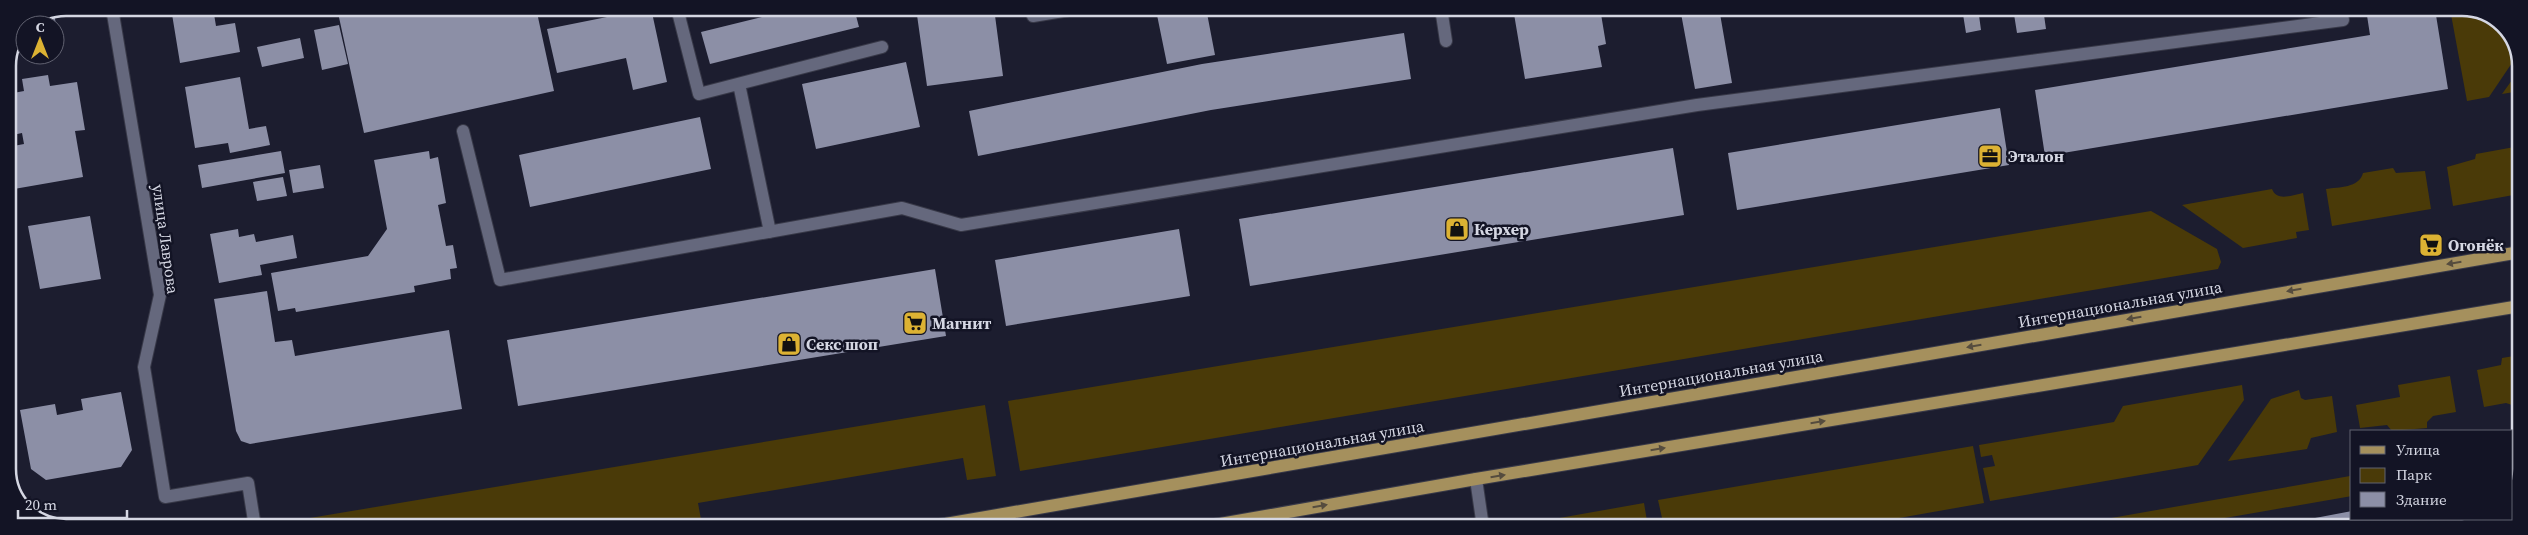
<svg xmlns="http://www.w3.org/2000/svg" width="2528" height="535" font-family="'Source Serif 4',serif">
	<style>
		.green { fill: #4a3a08 }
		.building { fill: #8c8fa6 }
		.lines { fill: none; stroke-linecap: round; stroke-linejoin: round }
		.minor-casing { stroke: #383948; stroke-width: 14 }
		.major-casing { stroke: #383948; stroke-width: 14 }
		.minor { stroke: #65687d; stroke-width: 12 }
		.major { stroke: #a5905d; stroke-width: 12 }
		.oneway { fill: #554c3e }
		.labels { text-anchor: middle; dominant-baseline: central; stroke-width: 5; stroke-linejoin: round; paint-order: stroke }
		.poi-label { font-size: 16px; font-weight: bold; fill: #d5d7e3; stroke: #131425; text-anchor: start }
		.street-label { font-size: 16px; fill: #d5d7e3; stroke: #131425 }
		.rim { fill: none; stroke: #d5d7e3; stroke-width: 2.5 }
	</style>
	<rect width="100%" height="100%" fill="#1c1d2f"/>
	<path class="green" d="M2450,9H2473L2503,25L2518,54L2489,97L2467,101Z
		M2520,69V91L2502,94Z
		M2520,146V198L2519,194L2453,206L2447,167L2475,159L2476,154Z
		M2393,168L2396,173L2425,171L2431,209L2332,226L2326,189C2339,187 2359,188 2363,173Z
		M2272,189C2277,202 2292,195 2303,193L2309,230L2296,232L2297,238L2243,248L2182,205Z
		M2151,211L2217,249L2221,262L2218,269L1020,471L1008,401Z
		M2520,355V414L2516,415L2512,405L2506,403L2484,407L2477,370L2501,365L2502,358Z
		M2450,376L2456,412L2433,416L2427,422V428L2392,431L2387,425L2360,428L2356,405L2400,397L2398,385Z
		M2242,385L2244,400L2198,465L1990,501L1983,468L1995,466L1992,455L1981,457L1979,445L2114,422L2123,406Z
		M2299,390L2301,398L2305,400L2332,396L2337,432L2311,438L2307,449L2228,461L2271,399Z
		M985,405L996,476L967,480L963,458L698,503L702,525L693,527H256Z
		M1973,446L1984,503L1848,527H1664L1658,500Z
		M2350,476L2352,496L2173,527H2060Z
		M1644,503L1648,527H1532L1531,523Z"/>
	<path class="building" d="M171,8H213L216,26L235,23L240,52L180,63Z
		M337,8H536L554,91L364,133Z
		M615,8H651L667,82L633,90L626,58L557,73L547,29L617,15Z
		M798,8H854L859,27L710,64L701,32Z
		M916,8H994L1003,76L927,86Z
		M1194,8H1206L1215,55L1167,64L1157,15Z
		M1513,8H1600L1606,44L1598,46L1602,67L1525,79Z
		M1680,8H1719L1732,83L1695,89Z
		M1962,8H1978L1981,30L1966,33Z
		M2013,8H2043L2046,29L2017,33Z
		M2366,9H2435L2448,89L2045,156L2035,90L2370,35Z
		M54,13L59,42L55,43V25H25V48L14,50L25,25Z
		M339,25L348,64L322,70L314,30Z
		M1404,33L1411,79L1211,110L978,156L969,111L1202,64Z
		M300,38L304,58L262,67L257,47Z
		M906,62L920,127L816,149L802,84Z
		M48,75L50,86L77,82L85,130L75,131L83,177L14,189L8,147L24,144L22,133L8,136V94L24,91L22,79Z
		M240,77L249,129L266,126L270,145L230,153L228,143L195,148L185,87Z
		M2000,108L2009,165L1737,210L1728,153Z
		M700,117L711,169L530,207L519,155Z
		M1673,148L1684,215L1250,286L1239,219Z
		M281,151L285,173L202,188L198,165Z
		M429,151L430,159L438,157L446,203L438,205L446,246L453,245L457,268L450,269L451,279L414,286L415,292L296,312L295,308L278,311L271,273L368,256L387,229L374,160Z
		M320,165L324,188L293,193L289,170Z
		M283,177L287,196L257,201L253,182Z
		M90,216L101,279L40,289L28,226Z
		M238,229L239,237L254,234L256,242L293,235L297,258L260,265L262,275L219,283L210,234Z
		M1179,229L1190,296L1006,326L995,260Z
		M9,265L14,294L8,295V265Z
		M935,269L946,336L518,406L507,340Z
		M267,291L275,342L292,340L295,356L449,330L462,409L250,444L241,441L236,431L214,299Z
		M121,392L132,450L121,467L46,480L31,469L20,410L55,404L57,415L83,410L81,399Z
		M2352,511V519H2485L2462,527H2267Z"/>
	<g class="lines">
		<g class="minor-casing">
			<path id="minor" d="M112,8L160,295L144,367L165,497L248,483L255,527
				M677,8L699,94L882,47
				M1441,8L1446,41
				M1033,16L1081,8
				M739,84L770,232
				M463,131L500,280L902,208L961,225L1697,105L2343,20L2341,9
				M1476,479L1483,527"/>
		</g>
		<g class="major-casing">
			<path id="major" d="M928,527L2520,252
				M1203,527L1476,479L2520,306"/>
		</g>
		<use href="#minor" class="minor"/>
		<use href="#major" class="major"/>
	</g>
	<defs><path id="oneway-solid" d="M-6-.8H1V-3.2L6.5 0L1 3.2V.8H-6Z" transform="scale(1.25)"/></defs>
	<g class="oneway">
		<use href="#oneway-solid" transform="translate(2454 263) rotate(171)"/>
		<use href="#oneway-solid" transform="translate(2294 290) rotate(170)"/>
		<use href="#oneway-solid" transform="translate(2134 318) rotate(170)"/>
		<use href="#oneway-solid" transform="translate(1974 346) rotate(170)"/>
		<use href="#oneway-solid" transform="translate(1818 422) rotate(-9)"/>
		<use href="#oneway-solid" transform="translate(1658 449) rotate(-9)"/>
		<use href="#oneway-solid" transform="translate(1498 476) rotate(-9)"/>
		<use href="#oneway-solid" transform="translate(1320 506) rotate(-10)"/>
	</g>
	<defs>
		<g id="office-square" transform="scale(1.25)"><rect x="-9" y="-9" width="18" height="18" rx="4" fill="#dcb233" stroke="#131425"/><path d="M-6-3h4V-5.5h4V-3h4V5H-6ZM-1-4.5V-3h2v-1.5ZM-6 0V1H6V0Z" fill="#111"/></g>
		<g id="shop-square" transform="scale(1.25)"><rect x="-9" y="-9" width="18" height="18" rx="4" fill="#dcb233" stroke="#131425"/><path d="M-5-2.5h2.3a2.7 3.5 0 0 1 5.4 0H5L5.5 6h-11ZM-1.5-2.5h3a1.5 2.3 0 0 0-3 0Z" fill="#111"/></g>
		<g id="supermarket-square" transform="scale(1.25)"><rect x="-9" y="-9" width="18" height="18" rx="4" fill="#dcb233" stroke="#131425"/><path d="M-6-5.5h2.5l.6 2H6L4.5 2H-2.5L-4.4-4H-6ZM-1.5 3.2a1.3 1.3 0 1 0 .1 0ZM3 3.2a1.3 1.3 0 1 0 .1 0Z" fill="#111"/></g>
	</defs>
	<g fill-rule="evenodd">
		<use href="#office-square" x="1990" y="156"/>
		<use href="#shop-square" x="1457" y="229"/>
		<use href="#supermarket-square" x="2431" y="245"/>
		<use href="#supermarket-square" x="915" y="323"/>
		<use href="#shop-square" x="789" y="344"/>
	</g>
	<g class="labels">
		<g class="poi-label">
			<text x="2008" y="156">Эталон</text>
			<text x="1474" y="229">Керхер</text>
			<text x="2448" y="245">Огонёк</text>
			<text x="932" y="323">Магнит</text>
			<text x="806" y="344">Секс шоп</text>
		</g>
		<g class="street-label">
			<text transform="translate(166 239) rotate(82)">улица Лаврова</text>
			<text transform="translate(2120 304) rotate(-10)">Интернациональная улица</text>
			<text transform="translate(1721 373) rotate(-10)">Интернациональная улица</text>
			<text transform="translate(1322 443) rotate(-10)">Интернациональная улица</text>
		</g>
	</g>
	<path d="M0 0H2528V535H0ZM66 16H2462A50 50 0 0 1 2512 66V469A50 50 0 0 1 2462 519H66A50 50 0 0 1 16 469V66A50 50 0 0 1 66 16Z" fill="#131425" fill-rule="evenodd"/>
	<path class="rim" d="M66 16H2462A50 50 0 0 1 2512 66V469A50 50 0 0 1 2462 519H66A50 50 0 0 1 16 469V66A50 50 0 0 1 66 16Z"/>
	<rect x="2350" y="430" width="162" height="90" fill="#131425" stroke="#616271"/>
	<rect x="2360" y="446" width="25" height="8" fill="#a5905d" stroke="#616271"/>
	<text x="2396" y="455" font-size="15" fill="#d5d7e3">Улица</text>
	<rect x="2360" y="468" width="25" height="15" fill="#4a3a08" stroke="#616271"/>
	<text x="2396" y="480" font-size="15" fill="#d5d7e3">Парк</text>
	<rect x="2360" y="492" width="25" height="15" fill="#8c8fa6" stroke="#616271"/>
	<text x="2396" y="505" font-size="15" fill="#d5d7e3">Здание</text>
	<g transform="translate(40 40)"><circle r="24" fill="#131425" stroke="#616271"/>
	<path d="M0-4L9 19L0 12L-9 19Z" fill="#dcb233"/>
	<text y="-8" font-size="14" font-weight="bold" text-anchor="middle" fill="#d5d7e3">С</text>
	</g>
	<path d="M18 510v8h109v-8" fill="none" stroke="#d5d7e3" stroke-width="2.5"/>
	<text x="25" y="510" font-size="15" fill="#d5d7e3" stroke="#131425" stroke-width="4" paint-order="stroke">20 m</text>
</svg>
